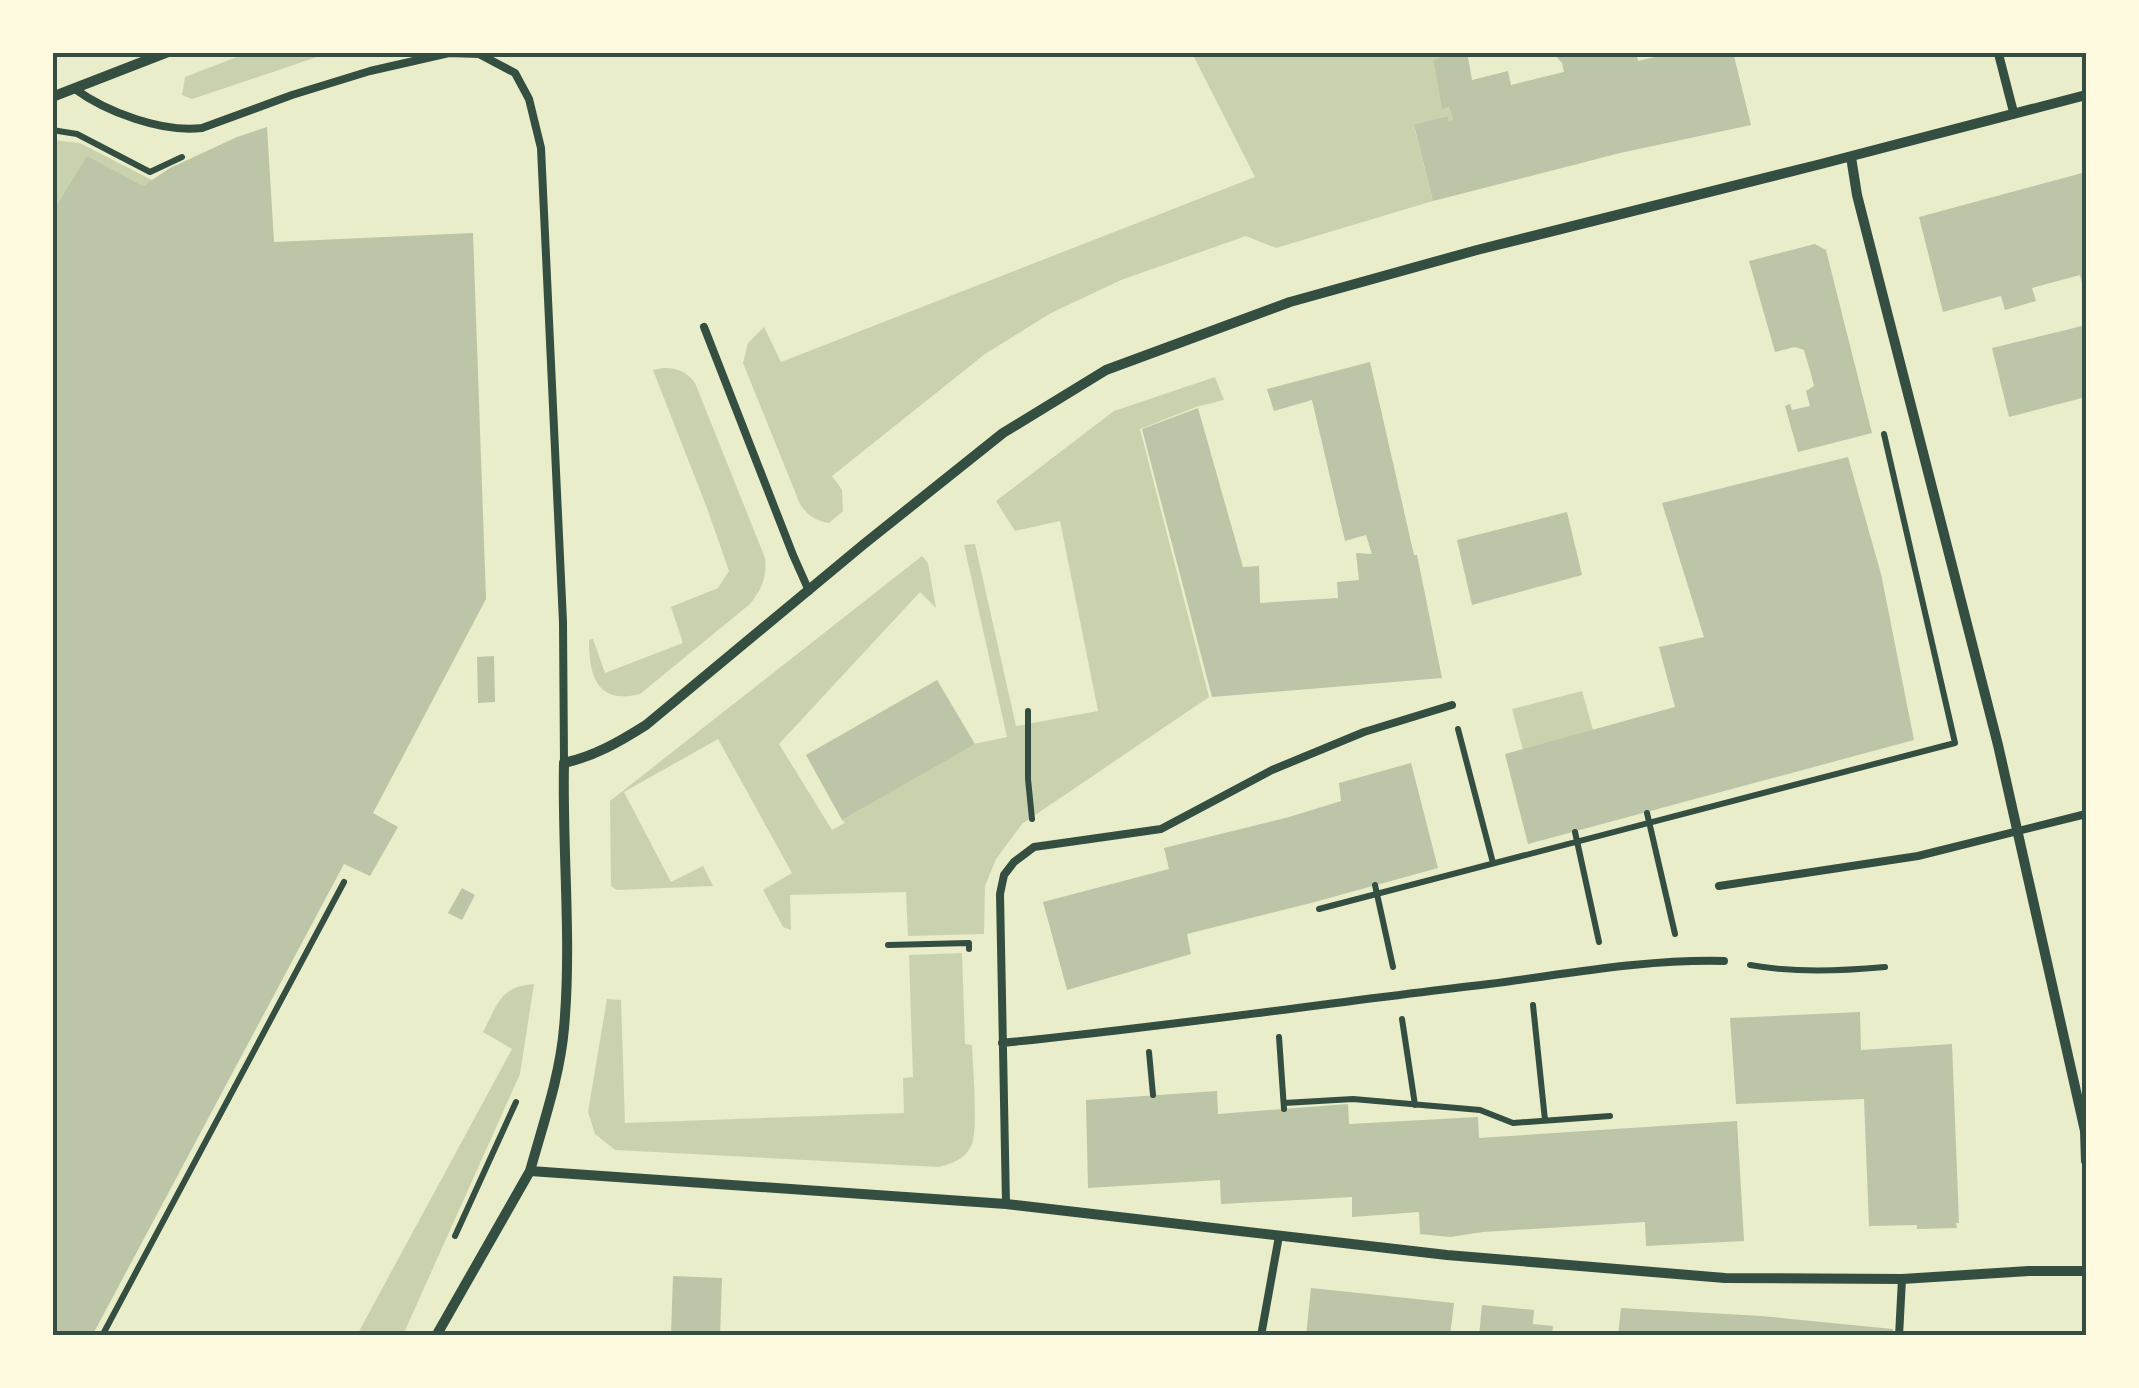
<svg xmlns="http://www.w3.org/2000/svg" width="2139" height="1388" font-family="'Alegreya Sans',sans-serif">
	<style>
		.green { fill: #cad2ad }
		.building { fill: #bcc5a7 }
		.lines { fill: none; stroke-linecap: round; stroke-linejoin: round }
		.path { stroke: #344e41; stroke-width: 6 }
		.service { stroke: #344e41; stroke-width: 8 }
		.pedestrian { stroke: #344e41; stroke-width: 9 }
		.minor { stroke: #344e41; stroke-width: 10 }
		.neatline { fill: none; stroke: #344e41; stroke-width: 4 }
	</style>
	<rect width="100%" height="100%" fill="#e9edc9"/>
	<path class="green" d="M247,53V52L329,53L192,99L182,95L185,77Z
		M1192,53H1457L1433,60L1442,108L1449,107L1453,119L1449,121L1446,116L1414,126L1433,201L1276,248L1246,236L1121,280L1051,313L985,354L832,476L842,490L843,511L829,523C816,521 807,515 800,504L743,363L748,343L764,327L781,362L1255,177Z
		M52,140L80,143L152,180L143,186L87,157L55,209L52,208Z
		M663,368C677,367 687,372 695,383L765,558C767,578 762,588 750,604L640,694C597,705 589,676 589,640L593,639L605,673L683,643L671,607L718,588L729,571L707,508L653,370Z
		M1215,377L1224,400L1196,407L1140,429L1209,697L1022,824L996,859L985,886L984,934L908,936L906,892L790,895L791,930L783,927L763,890L792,873L718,739L624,792L671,882L703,866L713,886L617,890L611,886L610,801L922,556L928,563L936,608L920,592L779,744L832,830L845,823L842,820L974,744L1007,737L964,545L975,544L1016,726L1098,711L1060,521L1015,531L996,501L1114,411Z
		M1582,691L1593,730L1523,750L1512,709Z
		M962,953L965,1044L972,1045C973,1066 978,1129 972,1144C966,1159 953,1163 939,1167L615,1150L595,1134L588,1112L607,999L621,1000L625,1123L904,1113L903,1078L913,1077L909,955Z
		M534,984L520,1074L403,1335H357L512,1049L483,1032C498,1004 499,987 534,984Z"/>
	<path class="building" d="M1457,52H1467L1472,80L1508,71L1511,85L1564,72L1562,63L1552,52H1636L1638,61L1655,57L1654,52H1733L1751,125L1620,153L1433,201L1414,125L1447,116L1449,121L1453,119L1449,107L1442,109L1433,60Z
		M267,127L274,242L473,233L486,599L373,813L398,827L370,876L344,864L92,1336H52V213L87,156L143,186L170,168L237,137Z
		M2086,172V282L2082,283L2080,275L2032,288L2036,301L2005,310L2001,296L1943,312L1919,217Z
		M1815,244L1826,250L1872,433L1798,452L1785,406L1790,404L1792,410L1810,406L1806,391L1814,386L1811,374L1804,350L1795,347L1775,352L1749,261Z
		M2086,325V397L2009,417L1992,348Z
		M1370,362L1414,555H1417L1442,678L1212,697L1142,429L1198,408L1243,567L1259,566L1260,603L1338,598L1337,582L1359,580L1356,553L1372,554L1366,535L1345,541L1312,400L1274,411L1267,389Z
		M1848,457L1881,574L1914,740L1528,844L1505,754L1675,707L1659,647L1704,637L1662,503Z
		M1567,512L1582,575L1472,605L1457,540Z
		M494,656L495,702L478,703L477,657Z
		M937,680L975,744L842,820L806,755Z
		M1411,763L1438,868L1311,903L1187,934L1191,954L1067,990L1043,902L1169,869L1164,848L1289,817L1341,801L1339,783Z
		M462,888L475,895L462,920L448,913Z
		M1860,1012L1861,1050L1952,1044L1959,1223H1956L1957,1228L1917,1229V1225L1869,1226L1864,1099L1736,1104L1730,1018Z
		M1217,1091L1218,1114L1348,1104L1349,1124L1478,1117L1479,1138L1737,1121L1744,1241L1646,1246L1645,1222L1483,1232L1450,1237L1420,1234L1419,1212L1352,1217V1197L1221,1204L1220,1180L1088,1188L1086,1100Z
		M673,1276L722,1278L720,1336H671Z
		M1311,1288L1454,1303L1450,1336H1306Z
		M1482,1305L1534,1310L1533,1324L1553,1326L1552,1336H1479Z
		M1621,1308L1761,1316L1893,1329V1336H1618Z"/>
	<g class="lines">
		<path class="path" d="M52,130L77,134L150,172L182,157
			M1028,711V779L1032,819
			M1458,729L1493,863
			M1647,813L1675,934
			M1575,832L1599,942
			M1375,885L1393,967
			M1319,909L1955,743L1884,434
			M888,945L969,943V949
			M1750,965C1795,973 1840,971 1885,967
			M1533,1005L1545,1120
			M1402,1019L1415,1105
			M1279,1037L1284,1109
			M1149,1052L1153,1095
			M1284,1103L1353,1099L1480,1110L1513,1123L1610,1116
			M455,1236L516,1102
			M102,1336L344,882"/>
		<path class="service" d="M75,89C106,112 163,133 202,128L292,95L370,71L449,53L479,54L515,73L529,99L541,148L563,622L564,763
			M704,327L793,555L809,591
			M1719,886L1918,856L2086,814
			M1002,1043C1165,1027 1326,1003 1489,984C1567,974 1645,959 1724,961
			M1006,1204L1000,894L1004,875L1014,862L1034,847L1161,829L1272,770L1364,732L1452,705
			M1261,1336L1279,1236
			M1899,1336L1902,1279"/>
		<path class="pedestrian" d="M1998,52L2014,114"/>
		<path class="minor" d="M52,97L168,52
			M1851,157L1857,195L1998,745L2085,1131L2086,1161
			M530,1171C543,1124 560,1076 564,1028C572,940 562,851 564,763C595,756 619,742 646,725L864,544L1003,433L1106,370L1290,302L1477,250L1821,164L2086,95
			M436,1336L530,1171L1006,1204L1447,1255L1725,1278L1902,1279L2029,1271H2086"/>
	</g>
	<rect width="2139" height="1388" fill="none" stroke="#fefae0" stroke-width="110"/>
	<rect x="55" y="55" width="2029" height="1278" class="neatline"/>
</svg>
